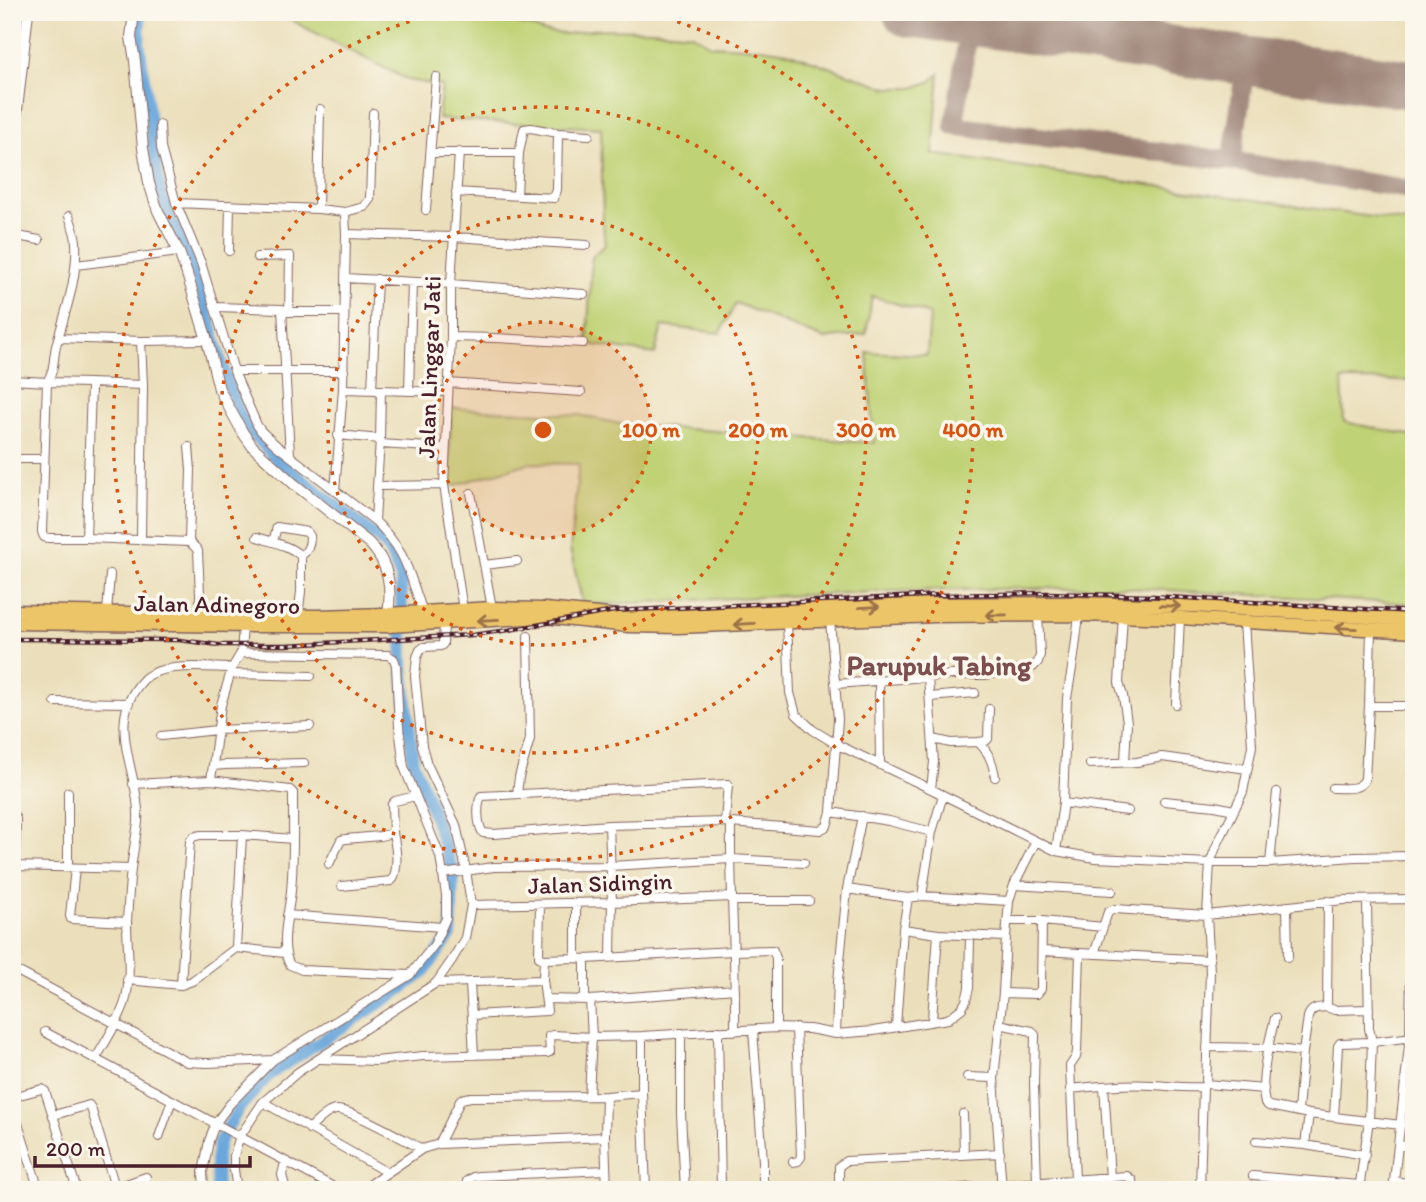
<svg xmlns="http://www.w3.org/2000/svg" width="1426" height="1202" font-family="Itim,sans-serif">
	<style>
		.green { fill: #bfd275; stroke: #847850; stroke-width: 2 }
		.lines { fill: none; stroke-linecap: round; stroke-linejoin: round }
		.river { stroke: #6ba7dc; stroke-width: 12 }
		.taxiway { stroke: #9a7f73; stroke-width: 19 }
		.runway { stroke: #9a7f73; stroke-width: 49 }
		.minor-casing { stroke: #82625d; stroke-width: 10 }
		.tertiary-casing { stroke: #82625d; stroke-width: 12 }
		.trunk-casing { stroke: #82625d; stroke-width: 15 }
		.minor { stroke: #fff; stroke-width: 8 }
		.tertiary { stroke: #fff; stroke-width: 10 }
		.trunk { stroke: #edc569; stroke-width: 12 }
		.rail-casing { stroke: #4a1f2b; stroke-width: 4.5 }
		.rail { stroke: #fbf7ec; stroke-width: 2; stroke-dasharray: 5; stroke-linecap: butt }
		.oneway { stroke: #9c724a }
		.ring { fill: none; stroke: #d8530f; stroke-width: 3.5; stroke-dasharray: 3.5 7 }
		.labels { text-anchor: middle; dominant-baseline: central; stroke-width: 7; stroke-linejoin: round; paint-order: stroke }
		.street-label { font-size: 24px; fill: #4a1f2b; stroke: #fbf7ec }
		.quarter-label { font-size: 28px; font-weight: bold; fill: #7c4f4e; stroke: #fbf7ec }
		.centre { fill: #d8530f; stroke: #fbf7ec; stroke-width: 3.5 }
		.ring-label { font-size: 21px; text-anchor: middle; font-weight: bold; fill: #d8530f; stroke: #fbf7ec; stroke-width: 7; stroke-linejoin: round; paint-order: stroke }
	</style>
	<rect width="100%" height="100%" fill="#fbf7ec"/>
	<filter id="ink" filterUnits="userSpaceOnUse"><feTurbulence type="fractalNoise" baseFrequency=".0143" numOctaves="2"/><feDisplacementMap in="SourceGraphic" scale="14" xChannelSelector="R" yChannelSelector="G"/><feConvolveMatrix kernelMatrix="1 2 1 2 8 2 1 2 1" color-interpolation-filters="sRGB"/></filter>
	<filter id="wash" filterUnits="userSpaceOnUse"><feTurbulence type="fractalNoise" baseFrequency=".00686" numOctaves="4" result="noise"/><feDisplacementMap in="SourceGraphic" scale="28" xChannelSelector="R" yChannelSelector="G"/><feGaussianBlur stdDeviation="1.57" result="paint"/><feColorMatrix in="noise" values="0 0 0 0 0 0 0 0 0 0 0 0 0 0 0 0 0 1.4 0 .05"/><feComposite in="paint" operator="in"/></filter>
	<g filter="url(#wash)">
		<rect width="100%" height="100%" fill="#ebdfbb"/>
		<path class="green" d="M281,12H444L530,26L544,32L566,34L597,29L652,30L692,34L711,45L762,48L787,52L888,88H913L932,81L939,74L933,154L1414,223V381L1342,380L1344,422L1414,436V604L1111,587L895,591L583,605L570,549L579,464L529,463L449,487L451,408L579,415L620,424L874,443L867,352L927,355L930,314L872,296L866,334L824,339L736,303L720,333L662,326L655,354L587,344L592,256L605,245L603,223L601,128L438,119L442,86L408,80L300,25Z"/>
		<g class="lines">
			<path class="river" d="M140,12L139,43L160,194L197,277L227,382L244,424L278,461L379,539L389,550L401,577L403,667L413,762L426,794L453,871L451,935L423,973L397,992L270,1074L240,1107L219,1142L216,1161L217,1190"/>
			<path class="taxiway" d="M970,21L954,126L1232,161L1414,190
				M1232,161L1246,61"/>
			<path class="runway" d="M907,12L1414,85"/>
		</g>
	</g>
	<g filter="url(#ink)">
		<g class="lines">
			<g class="minor-casing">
				<path id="minor" d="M320,109L318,209L345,212L364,207L370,199L373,113
					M160,125L161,148L176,203L201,263L235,374L257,425L261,431L277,446L375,521C408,553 408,572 423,612
					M459,152L451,284V337L444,485L463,610
					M432,153H519
					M456,192L554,198L557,190L558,133L589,135
					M517,195L519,153L524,129L531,128L558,133
					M176,203L318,209
					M426,210L436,77
					M69,216C72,225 76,234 76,243C78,278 65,312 56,346C53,360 55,369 47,382L42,532L44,537L49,538H86L189,542L195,547L198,551L201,616
					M346,234L453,237L587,245
					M12,235L39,240
					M229,251L230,205
					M257,257L290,256L289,312
					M76,265L179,252
					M345,278L451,284L584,294
					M216,307L282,309L289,312H344
					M282,309L290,455
					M451,337L496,338L583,343
					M59,338L141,341
					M234,371H344
					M12,380L47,382L89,383L91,387L86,538
					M89,383L143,385
					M448,383L581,392
					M343,389L448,392
					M372,390L377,279
					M409,391L412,282
					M338,435L380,439
					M380,444L445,448
					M12,459H44
					M378,486L444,485
					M335,491L343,389L346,234L345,212
					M471,493L492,608
					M375,521L380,439L381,390
					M257,537C272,542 289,545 301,556V592L298,615
					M141,540L143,385L141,341L207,340
					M189,542L191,470L189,447
					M273,542L277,527L307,532L310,536C310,545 308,551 301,556
					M484,565L517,561
					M107,613L110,574
					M1123,615L1119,683L1123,696L1127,722L1125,762
					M787,622L790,693L796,714L813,730L836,744L931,789L1056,851L1095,858L1210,863H1270L1355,857L1414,856
					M232,674L311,676
					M928,677L934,762L931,789
					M879,682L880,764
					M836,684L952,675H985L1033,667L1038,662L1040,655L1038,615
					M930,697L975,693
					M55,702L129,703
					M1176,704L1180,618
					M1369,706H1414
					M161,736L217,730L310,726
					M933,739L951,743L978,742C989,752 993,763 995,777
					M978,742L986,741L988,739L989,709
					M1090,764L1137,762L1162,757L1247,769
					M214,766L224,765L304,763
					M211,780L221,705L232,668
					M133,784L211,780L290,790L293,793C293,825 294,858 291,891C289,913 279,946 290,965L302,970L410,975
					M1333,788C1345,788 1359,791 1365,779L1369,706L1371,629
					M68,792V868
					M517,794L519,777L530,739L528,636
					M1164,801L1215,806L1234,810
					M1063,803L1128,811
					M831,812L889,821L932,832
					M12,815L15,816L16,819L15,866H12
					M725,822L609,825L494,834L483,833C477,824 477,805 481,796L728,784L725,822L731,823C730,893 736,962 735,1031
					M731,823L820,830L827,826L831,812L838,719L830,620
					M609,825L612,902L611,957
					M1056,851L1063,803L1067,698L1074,656L1079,615
					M1270,863L1277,792
					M329,864L341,840L346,839L380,836L393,833L392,804L395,801L415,796
					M75,868L70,916L71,919L127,922
					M442,874L494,867L610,866L731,859L804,863
					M1014,885L1036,841
					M342,886L391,881L393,879C399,865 396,848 393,833
					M847,889L908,898L922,896L1009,901
					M922,896L932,832L943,795
					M732,901H809
					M1328,901L1327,1007L1334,1010L1369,1009
					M576,903V958L585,959V1000
					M540,904L539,957L544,959L576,958
					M471,905L612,902L732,897
					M1287,906L1288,957
					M287,915L442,927
					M1007,921H1042L1103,927
					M903,929L938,934L1006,937
					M12,941L15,866L131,869
					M236,948L242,835
					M1042,951L1210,960
					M1094,954L1108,912L1115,909L1207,915L1344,900L1414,899
					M585,959L733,951L773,950L776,958V1028
					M21,973L187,1062L207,1063L273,1060
					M127,980L181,985L192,981L236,948L285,953
					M436,983L543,980
					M470,983L474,1055
					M181,985L190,841L193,837L200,835H242L293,839
					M1003,993L1037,994L1041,989L1042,921
					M546,999L590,1000L735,989
					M472,1015L547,1011L543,980L544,959
					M1275,1018C1269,1041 1259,1081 1265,1103L1269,1106L1309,1114L1401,1125
					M932,1020L938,934
					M999,1024L1032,1031L1035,1035L1034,1084L1037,1183
					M896,1026L903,929L908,898
					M753,1030L763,1161V1190
					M718,1031L721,1190
					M45,1032L339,1190
					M681,1033V1114L685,1190
					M836,1034L838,981L847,889L862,816
					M642,1036V1093L646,1190
					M1207,1047L1268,1048L1303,1052
					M96,1058C106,1041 119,1021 125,1002C132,976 127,948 127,922C128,905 129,887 131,869C133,853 136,837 138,822C141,773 102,722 144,679C162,662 209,668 232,668L241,653L243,626
					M320,1059L376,1061L423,1056L547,1053L550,1052L549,1036L553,1035L592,1037L642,1036L776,1028L809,1029L836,1034L873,1031L948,1019L962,1008L966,1001L969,988L970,936
					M967,1077L994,1078
					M1206,1084L1264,1089
					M1104,1086L1110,1178
					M1070,1089C1097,1086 1126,1083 1153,1085C1170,1086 1186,1088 1203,1087L1206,1084L1210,972L1207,915L1210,863L1216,847L1243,792L1252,746L1244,622
					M589,1096L592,1037L590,1000
					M606,1096L605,1137L607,1190
					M12,1097L42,1089L45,1091L77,1190
					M263,1102L386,1172
					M12,1105L39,1190
					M1298,1111L1303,1052L1308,1017C1311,1007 1318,1008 1327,1007
					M963,1114L964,1155
					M1309,1114L1305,1145L1365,1155
					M54,1115L86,1106L89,1105L91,1108L116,1190
					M1334,1117L1338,1046L1340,1043L1372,1042L1413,1037
					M309,1129C316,1123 326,1111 336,1110C350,1108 406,1141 422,1149
					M159,1137L172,1100
					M1256,1141L1305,1145
					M439,1144L461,1099L471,1097L606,1096L642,1093
					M1398,1145L1414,1147
					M285,1162L282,1175L286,1190
					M793,1162L798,1161L801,1157L796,1028
					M1253,1176L1359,1185
					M1097,1178L1098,1190
					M1075,1180L1070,1066L1076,1057L1077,1051L1080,953
					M1394,1181L1414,1184
					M109,1190L146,1177
					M204,1190L203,1172L209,1141L215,1124L229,1105L273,1060L410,975L434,945L446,918V895L440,856L404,767L399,727L396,665L394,659L388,655L241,653
					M237,1190L234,1170V1155L240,1136L263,1102L298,1072L436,983L452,960L465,938L471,905L466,870L456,825L427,764L422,746L415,676L417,657L420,650L424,647L441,646L443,644L444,623
					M362,1190L422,1149L439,1144L605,1137
					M466,1190L467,1181L473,1177L479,1176L606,1170
					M839,1190V1166L846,1161L1000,1153
					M933,1190L1127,1176L1132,1180L1133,1190
					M1002,1190L994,1078L1003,993L1006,937L1009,901L1014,885L1112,891
					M1200,1190L1203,1087
					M1359,1190L1369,1120L1372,1042L1369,1028L1367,900
					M1393,1190L1410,1037L1412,899"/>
			</g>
			<g class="tertiary-casing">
				<path id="tertiary" d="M134,12L131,37L135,61L143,148L149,183L158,211L179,252L187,274L207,340L219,389L243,433L253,447L294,484L369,543C389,563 392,587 388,614
					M12,154L28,12"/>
			</g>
			<g class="trunk-casing">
				<path id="trunk" d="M12,611L316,616L388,614L492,608L545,609L630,617L936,604L1070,603L1194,606L1414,620
					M12,623L254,626H388L545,617L629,626L678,627L935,616L1079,615L1180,618L1414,632"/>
			</g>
			<use href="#minor" class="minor"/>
			<use href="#tertiary" class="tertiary"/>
			<use href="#trunk" class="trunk"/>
			<g class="rail-casing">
				<path id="rail" d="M12,639L179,640L219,645H286L472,635L509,630L614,611L940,595L1048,593L1153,596L1414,612"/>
			</g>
			<use href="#rail" class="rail"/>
		</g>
		<defs><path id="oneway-shaft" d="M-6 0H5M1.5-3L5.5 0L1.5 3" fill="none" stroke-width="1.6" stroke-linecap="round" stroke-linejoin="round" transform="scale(1.75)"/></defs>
		<g class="oneway">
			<use href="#oneway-shaft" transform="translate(1170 606) rotate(2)"/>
			<use href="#oneway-shaft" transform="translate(869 607) rotate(-3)"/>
			<use href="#oneway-shaft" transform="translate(996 615) rotate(179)"/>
			<use href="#oneway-shaft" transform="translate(488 620) rotate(177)"/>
			<use href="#oneway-shaft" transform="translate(744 624) rotate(177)"/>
			<use href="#oneway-shaft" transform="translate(1346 628) rotate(-177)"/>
		</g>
	</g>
	<circle cx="543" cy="430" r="108" fill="#d8530f" fill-opacity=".12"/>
	<g class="ring">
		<circle cx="543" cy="430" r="108"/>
		<circle cx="543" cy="430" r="215"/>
		<circle cx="543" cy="430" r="323"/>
		<path d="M647 13A430 430 0 1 1 439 13"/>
	</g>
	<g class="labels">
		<g class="street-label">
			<text transform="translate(429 367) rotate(-88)">Jalan Linggar Jati</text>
			<text transform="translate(217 604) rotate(1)">Jalan Adinegoro</text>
			<text transform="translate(600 883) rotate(-2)">Jalan Sidingin</text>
		</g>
		<g class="quarter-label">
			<text x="939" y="665">Parupuk Tabing</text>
		</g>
	</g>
	<circle cx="543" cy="430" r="10" class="centre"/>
	<g class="ring-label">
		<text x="651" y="437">100 m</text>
		<text x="758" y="437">200 m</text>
		<text x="866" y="437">300 m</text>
		<text x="973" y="437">400 m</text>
	</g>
	<rect width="1426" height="1202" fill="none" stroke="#fbf7ec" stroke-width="42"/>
	<path d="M35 1156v10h215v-10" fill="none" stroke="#4a1f2b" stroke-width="3.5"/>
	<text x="46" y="1156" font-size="21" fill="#4a1f2b" stroke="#fbf7ec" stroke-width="5" paint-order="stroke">200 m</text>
</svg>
